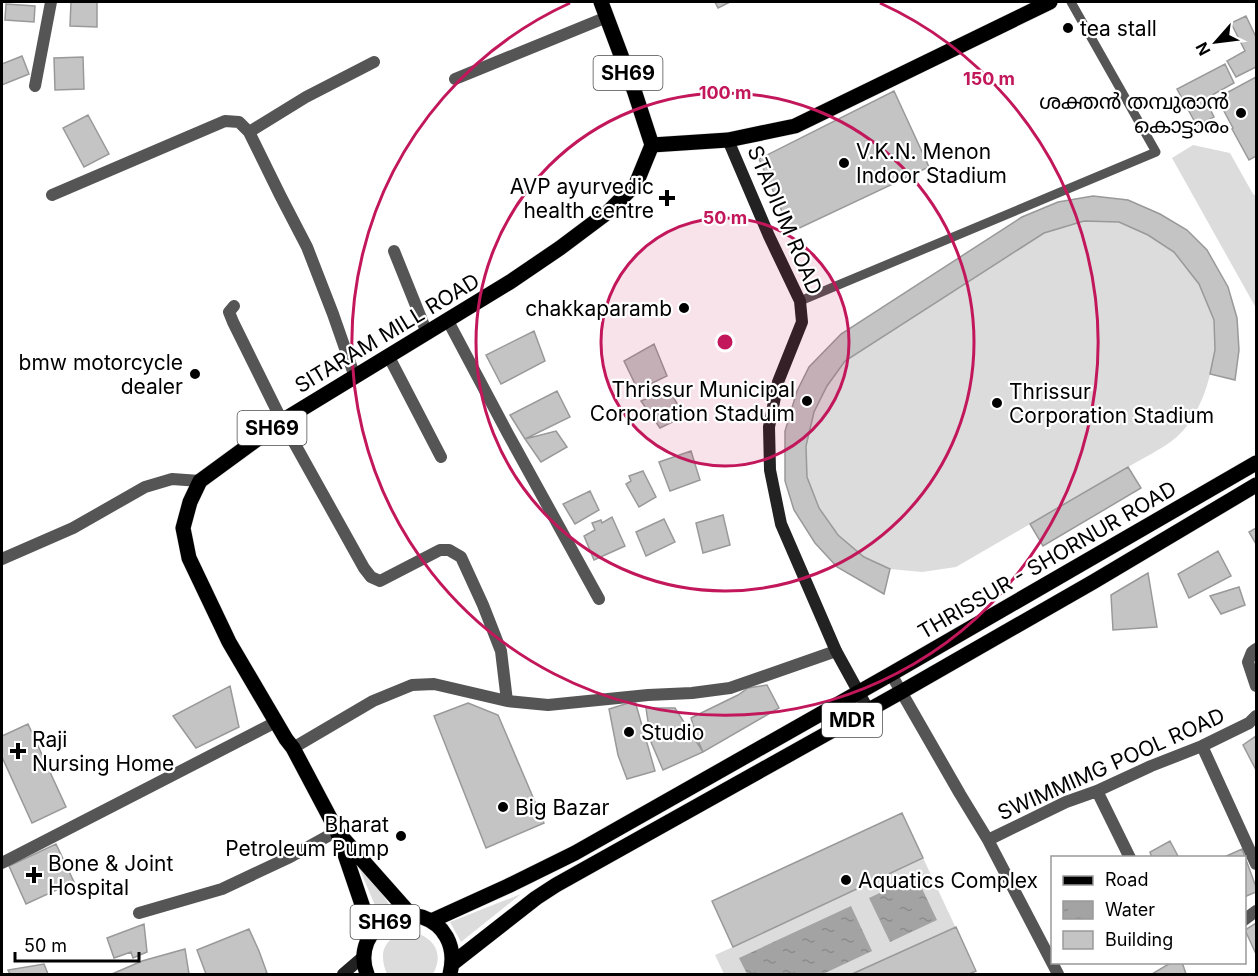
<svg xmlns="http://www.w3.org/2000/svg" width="1258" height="976" font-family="Inter,'Noto Sans Malayalam',sans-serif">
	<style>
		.grass { fill: #dcdcdc }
		.water { fill: url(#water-ripples) }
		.building { fill: #c4c4c4; stroke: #999; stroke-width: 1.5 }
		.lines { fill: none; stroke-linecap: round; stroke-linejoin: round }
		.primary-casing { stroke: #dbdbdb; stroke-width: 16 }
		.service { stroke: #555; stroke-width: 9 }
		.minor { stroke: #555; stroke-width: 12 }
		.secondary { stroke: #222; stroke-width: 12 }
		.primary { stroke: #000; stroke-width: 15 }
		.ring { fill: none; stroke: #c2185b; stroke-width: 3 }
		.poi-dot { fill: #000; stroke: #fff; stroke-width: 2 }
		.labels { text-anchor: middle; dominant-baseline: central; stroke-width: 4.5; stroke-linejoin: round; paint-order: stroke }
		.shield { fill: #fff; stroke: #4c4c4c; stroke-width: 1.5 }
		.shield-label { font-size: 20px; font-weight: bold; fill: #000 }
		.poi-label { font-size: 21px; fill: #000; stroke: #fff; text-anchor: start }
		.street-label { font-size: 21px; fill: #000; stroke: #fff }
		.centre { fill: #c2185b; stroke: #fff; stroke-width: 3 }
		.ring-label { font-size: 18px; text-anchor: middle; font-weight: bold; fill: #c2185b; stroke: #fff; stroke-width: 4.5; stroke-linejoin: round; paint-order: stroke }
	</style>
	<defs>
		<pattern id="water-ripples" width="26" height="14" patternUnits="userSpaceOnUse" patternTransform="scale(1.5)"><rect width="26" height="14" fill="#a3a3a3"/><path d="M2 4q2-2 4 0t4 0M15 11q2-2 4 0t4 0" fill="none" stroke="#8b8b8b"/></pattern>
	</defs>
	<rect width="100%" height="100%" fill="#fff"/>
	<path class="grass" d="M1193,145L1230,153L1253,194L1256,196V308L1172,158Z
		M1128,200L1160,214L1187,230L1239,350L1235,380L1210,374C1205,397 1192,426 1173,440C1160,450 1143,458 1128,467L1141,488L1030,524L956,567L922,572L890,569L884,594L837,567L815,543L794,510L785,481V431L797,391L809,367L841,334L1022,217L1058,202Z
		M902,813L976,971L969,974H724L715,955L733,947L712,901Z
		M351,849L393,910L380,917Z
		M521,894L461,942L450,922Z
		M411,931C433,937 445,952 433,974H387C377,951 386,935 411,931Z"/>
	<path class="water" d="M916,876L937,920L890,942L869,898Z
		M851,906L872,951L823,974H747L739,958Z"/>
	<path class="building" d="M71,2H97V27L70,26Z
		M715,2H730L718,8Z
		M6,4L35,6L34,22L5,20Z
		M1246,16L1256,37V67L1236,77L1227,61L1245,51L1231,23Z
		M22,56L29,74L2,85V64Z
		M83,57L84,89L55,90L54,58Z
		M1225,64L1234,83L1205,99L1214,117L1197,126L1177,89Z
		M1256,77V156L1249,160L1232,129L1233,128L1217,98Z
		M894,91L929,167L791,232L759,159Z
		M88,115L109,154L84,167L63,128Z
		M1093,196L1128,200L1160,214L1187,230L1207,250L1228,287L1237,318L1239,350L1235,380L1210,374L1215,350L1214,320L1199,284L1174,252L1148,235L1119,222L1084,221L1044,233L845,361L827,386L814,412L806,446L807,477L819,508L838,535L864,557L890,569L884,594L837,567L815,543L794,510L785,481V431L797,391L809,367L841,334L1022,217L1058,202Z
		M534,331L545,361L501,384L486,355Z
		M654,344L667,376L638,390L624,361Z
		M668,389L685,416L660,428L641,401Z
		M557,391L570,417L525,439L510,415Z
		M556,431L567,447L541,462L525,439Z
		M691,451L700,480L670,491L659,462Z
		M1128,467L1141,488L1043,546L1030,524Z
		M643,471L656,497L639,507L626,484L631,481L629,476Z
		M590,491L599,510L575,524L563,504Z
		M723,515L730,545L703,553L696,523Z
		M612,517L625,546L594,560L584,536L595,530L592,523L601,520L602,523Z
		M664,519L675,542L646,556L636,532Z
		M1256,528V544L1249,532Z
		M1218,551L1231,576L1189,598L1178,574Z
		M1148,573L1157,627L1113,630L1111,595Z
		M1239,587L1245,605L1221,614L1210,596Z
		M767,685L779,708L703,752L697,738L691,718L738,695L748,688Z
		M230,686L239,727L196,748L173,716Z
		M635,701L655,771L627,779L618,755L609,709Z
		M468,703L498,715L544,823L486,848L434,716Z
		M646,708H675L703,752L663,770L651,742Z
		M28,724L66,807L32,823L2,757V736Z
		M1256,736V770L1243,745Z
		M902,813L923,858L733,947L712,901Z
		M1170,841L1179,858H1152L1150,852Z
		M56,844L74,882L26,904L9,866Z
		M1242,849L1256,887V892L1244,897V858H1222Z
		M1256,923V954L1245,930Z
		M144,924L147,952L133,958L131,952L114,958L107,938Z
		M956,927L976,971L969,974H852Z
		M249,929L259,951L267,973L264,974H206L197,950Z
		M185,949L189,974H112L142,961Z
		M1172,962H1182L1186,974H1152Z
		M44,964L48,974H10L8,970Z"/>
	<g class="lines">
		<g class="primary-casing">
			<path id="primary" d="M652,145L728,140L795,126L1050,2
				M341,836L411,915
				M431,921L508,886L575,853L891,674L1256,463
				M372,934L337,831L293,748L286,739L229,642L189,558L183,528L190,502L200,481L282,421L510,282L560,248L608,212L636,184L652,145L634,90L601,2
				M453,963L536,898L556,885L901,692L1093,582L1256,485
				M367,974C363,964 363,952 367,942C389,893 465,914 450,974"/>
		</g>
		<path class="service" d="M800,301L1156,152L1071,2"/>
		<path class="minor" d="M455,79L607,17
			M35,86L51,2
			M249,132L306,97L374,62
			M52,195L225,121L239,122L249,132L280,195L307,247L333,314L355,377
			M394,251L427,333
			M234,306L229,312L233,322L282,421L364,568L371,577L380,581L440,550H449L461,557L483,605L501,651L507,701L434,684L412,685L373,701L293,748
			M448,321L508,434L599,599
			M389,357L441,457
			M2,559L73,528L145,487L172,479L200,481
			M1256,649L1252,652L1248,662L1256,686
			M891,674L960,794L988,840L1058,974
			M507,701L548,705L648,695L692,693L730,688L836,651
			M1202,746L1256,864
			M1097,791L1130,858
			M988,840L1066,802L1097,791L1151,766L1202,746L1249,723L1256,716
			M2,863L276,722
			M139,913L222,889L290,857L337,831
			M1244,920L1256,911"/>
		<path class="secondary" d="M728,140L769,236L800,301L802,322L778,382L769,427L770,470L781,524L836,651L869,711
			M343,974L364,956"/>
		<use href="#primary" class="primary"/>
	</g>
	<circle cx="725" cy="342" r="124" fill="#c2185b" fill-opacity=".12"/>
	<g class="ring">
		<circle cx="725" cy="342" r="124"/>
		<circle cx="725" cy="342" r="249"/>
		<path d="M880 3A373 373 0 1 1 570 3"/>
	</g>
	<g class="poi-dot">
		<circle cx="1068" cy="28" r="6"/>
		<circle cx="1241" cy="113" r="6"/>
		<circle cx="844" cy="163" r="6"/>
		<path d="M664 189h6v6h6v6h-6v6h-6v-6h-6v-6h6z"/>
		<circle cx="684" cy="308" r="6"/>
		<circle cx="195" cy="374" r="6"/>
		<circle cx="807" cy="401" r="6"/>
		<circle cx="997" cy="403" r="6"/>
		<circle cx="629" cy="732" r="6"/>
		<path d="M15 742h6v6h6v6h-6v6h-6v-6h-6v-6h6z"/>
		<circle cx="503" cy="807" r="6"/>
		<circle cx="401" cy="836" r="6"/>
		<path d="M31 866h6v6h6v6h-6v6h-6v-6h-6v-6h6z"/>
		<circle cx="846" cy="880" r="6"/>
	</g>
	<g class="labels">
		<g class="shield">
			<rect x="593.5" y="56" width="69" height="34" rx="4.5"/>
			<rect x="237.5" y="411" width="69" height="34" rx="4.5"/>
			<rect x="822" y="703" width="60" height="34" rx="4.5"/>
			<rect x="350.5" y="905" width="69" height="34" rx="4.5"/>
		</g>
		<g class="shield-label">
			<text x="628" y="73">SH69</text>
			<text x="272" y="428">SH69</text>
			<text x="852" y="720">MDR</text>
			<text x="385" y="922">SH69</text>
		</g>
		<g class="poi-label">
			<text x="1080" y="28">tea stall</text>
			<text x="1229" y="101" text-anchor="end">ശക്തൻ തമ്പുരാൻ<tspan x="1229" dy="24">കൊട്ടാരം</tspan></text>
			<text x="856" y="151">V.K.N. Menon<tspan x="856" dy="24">Indoor Stadium</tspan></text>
			<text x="654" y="186" text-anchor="end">AVP ayurvedic<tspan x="654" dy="24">health centre</tspan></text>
			<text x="672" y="308" text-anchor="end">chakkaparamb</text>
			<text x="183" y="362" text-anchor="end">bmw motorcycle<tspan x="183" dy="24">dealer</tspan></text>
			<text x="795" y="389" text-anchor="end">Thrissur Municipal<tspan x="795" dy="24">Corporation Staduim</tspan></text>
			<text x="1009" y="391">Thrissur<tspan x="1009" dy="24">Corporation Stadium</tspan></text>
			<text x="641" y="732">Studio</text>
			<text x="32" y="739">Raji<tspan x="32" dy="24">Nursing Home</tspan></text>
			<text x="515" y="807">Big Bazar</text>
			<text x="389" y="824" text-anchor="end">Bharat<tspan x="389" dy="24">Petroleum Pump</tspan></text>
			<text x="48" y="863">Bone &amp; Joint<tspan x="48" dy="24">Hospital</tspan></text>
			<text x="858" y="880">Aquatics Complex</text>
		</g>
		<g class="street-label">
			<text transform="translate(785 220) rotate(67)">STADIUM ROAD</text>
			<text transform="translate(387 333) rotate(-31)">SITARAM MILL ROAD</text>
			<text transform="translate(1047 560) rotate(-30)">THRISSUR - SHORNUR ROAD</text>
			<text transform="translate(1111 764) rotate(-24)">SWIMMIMG POOL ROAD</text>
		</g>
	</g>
	<circle cx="725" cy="342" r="9" class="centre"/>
	<g class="ring-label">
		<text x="989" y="85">150 m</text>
		<text x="725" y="99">100 m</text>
		<text x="725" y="224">50 m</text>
	</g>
	<rect width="1258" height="976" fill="none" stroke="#000000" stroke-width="6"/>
	<rect x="1051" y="856" width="195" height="108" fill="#ffffff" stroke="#999999" stroke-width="1.5"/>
	<rect x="1063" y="876" width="30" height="9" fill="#000000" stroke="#999999" stroke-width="1.5"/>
	<text x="1105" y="886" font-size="18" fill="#000000">Road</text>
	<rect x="1063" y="901" width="30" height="18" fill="url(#water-ripples)" stroke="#999999" stroke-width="1.5"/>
	<text x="1105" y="916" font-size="18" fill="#000000">Water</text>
	<rect x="1063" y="931" width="30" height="18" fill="#c4c4c4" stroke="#999999" stroke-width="1.5"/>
	<text x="1105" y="946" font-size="18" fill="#000000">Building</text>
	<g transform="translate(1216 42) rotate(242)" stroke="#ffffff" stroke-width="4.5" paint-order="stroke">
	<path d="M0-4.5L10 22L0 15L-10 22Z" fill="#000000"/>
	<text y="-9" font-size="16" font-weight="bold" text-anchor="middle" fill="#000000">N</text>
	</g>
	<path d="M15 952v9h124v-9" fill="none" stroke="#000000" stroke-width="3"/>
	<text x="24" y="952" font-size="18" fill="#000000" stroke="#ffffff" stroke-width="4.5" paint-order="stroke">50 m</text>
</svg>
